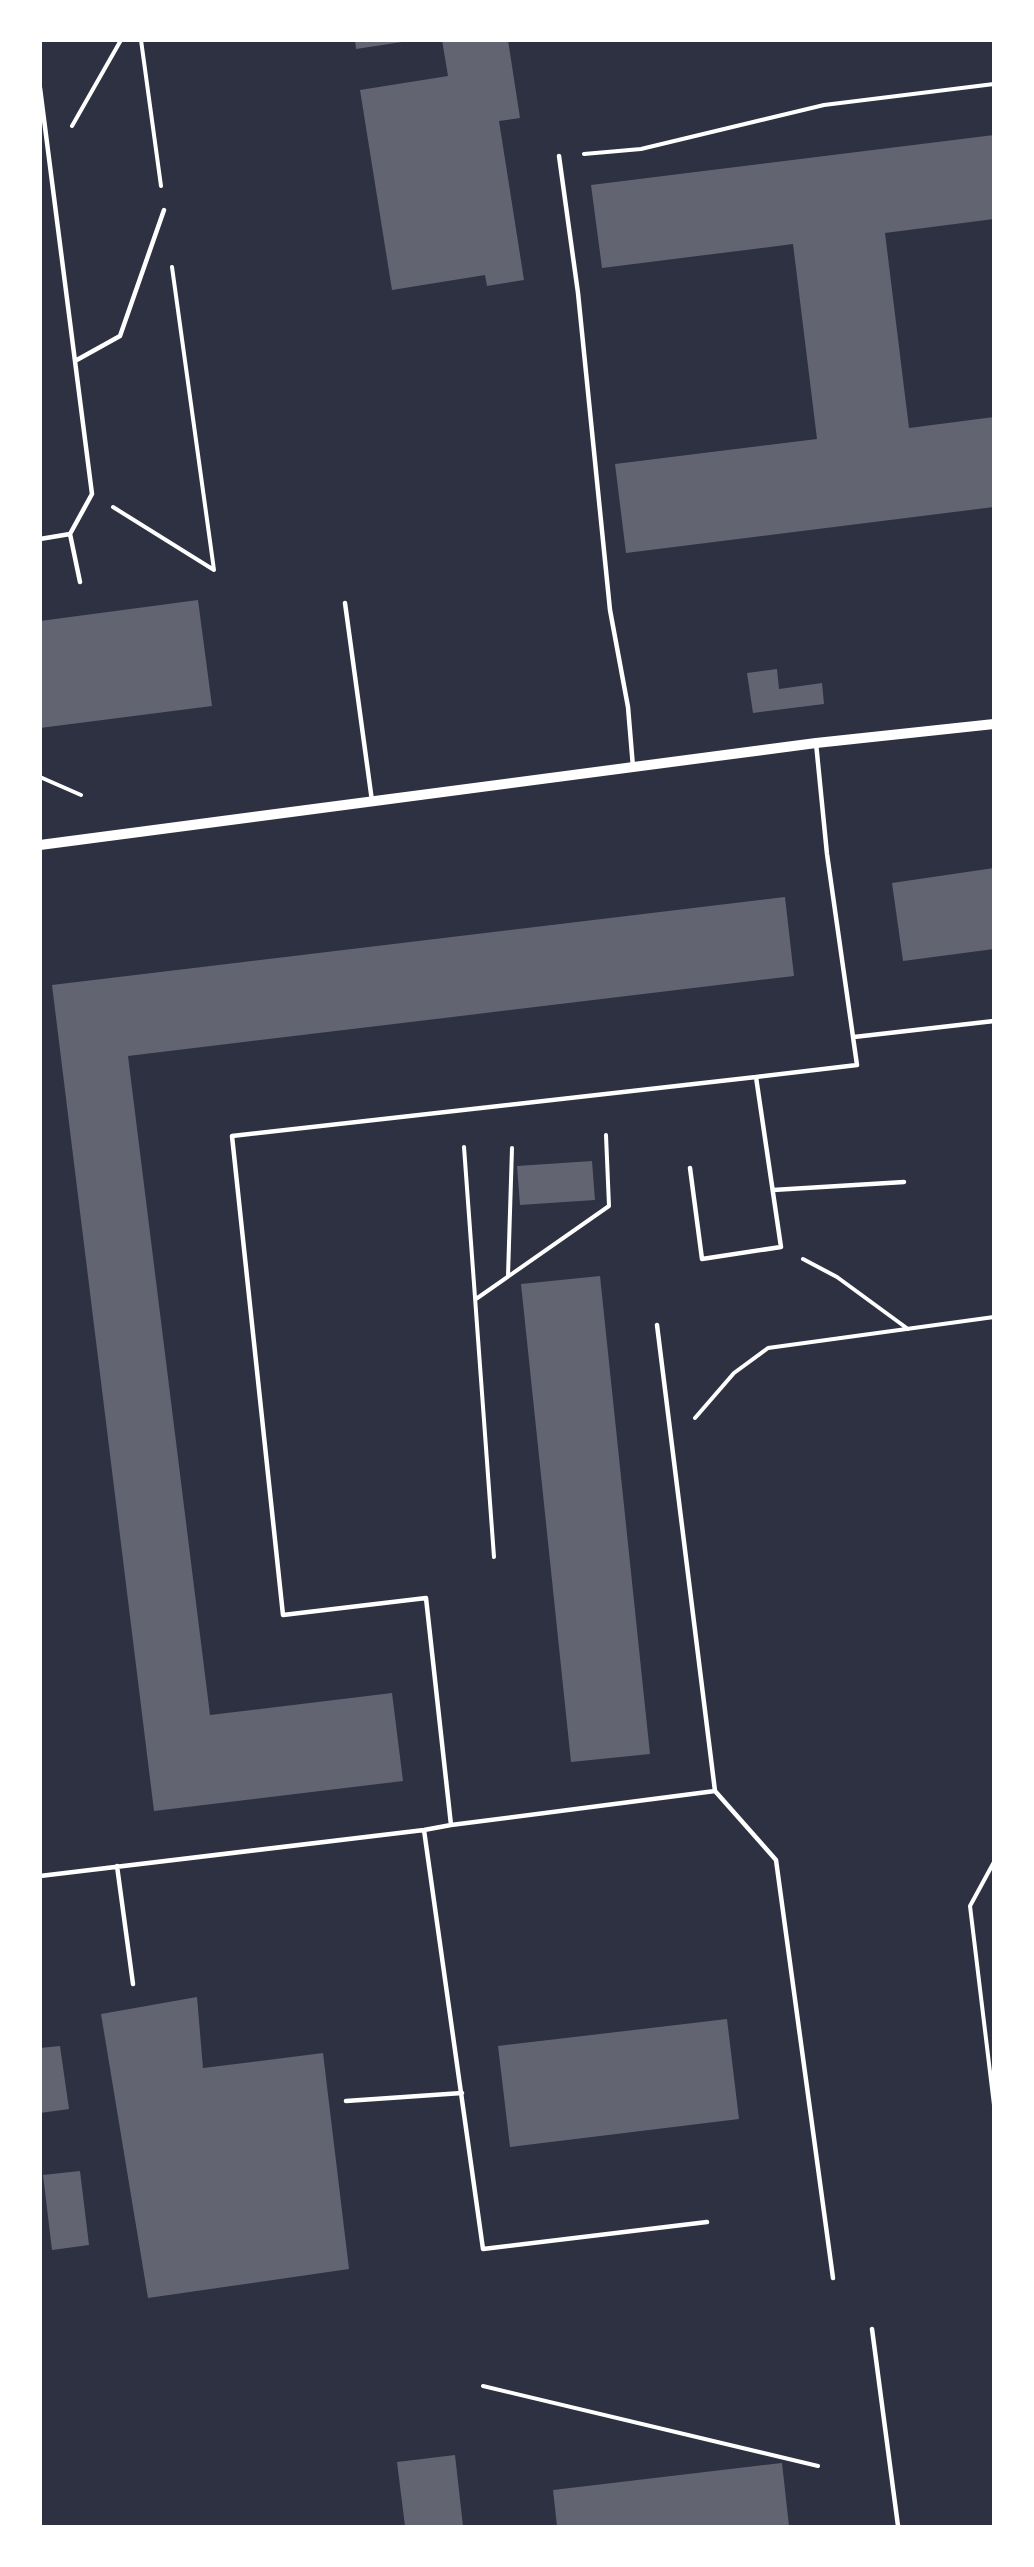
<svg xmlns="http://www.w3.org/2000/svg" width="1034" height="2567" font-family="'Work Sans',sans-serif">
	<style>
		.building { fill: #626471 }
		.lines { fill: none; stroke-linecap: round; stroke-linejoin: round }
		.path { stroke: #fff; stroke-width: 4 }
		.service { stroke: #fff; stroke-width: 4.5 }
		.tertiary { stroke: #fff; stroke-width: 10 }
	</style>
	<rect width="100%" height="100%" fill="#2d3142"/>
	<path class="building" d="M355,40H402V42L356,49Z
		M442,40H508L520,118L499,121L524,280L487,286L485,275L392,290L360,90L448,76Z
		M994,135V219L885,233L909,428L994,417V507L626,553L615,464L817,439L793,244L602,268L591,185Z
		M198,600L212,706L40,728V621Z
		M777,669L779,689L822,683L824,704L753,713L747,673Z
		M994,868V949L903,961L892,883Z
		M785,897L794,976L128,1056L210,1715L392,1693L403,1781L154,1811L52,985Z
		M592,1161L595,1200L520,1205L517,1166Z
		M600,1276L650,1754L571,1762L521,1284Z
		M197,1997L203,2068L323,2053L349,2269L148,2298L101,2014Z
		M727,2019L739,2119L510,2147L498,2046Z
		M60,2046L69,2109L40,2113V2048Z
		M80,2171L89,2245L52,2250L43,2175Z
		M455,2455L463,2526H405L397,2462Z
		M782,2463L789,2526H557L553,2490Z"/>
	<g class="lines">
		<path class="path" d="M141,40L161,186
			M72,126L121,40
			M584,154L641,149L824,105L994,84
			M113,507L214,570L172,267
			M40,777L81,795
			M464,1147L494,1557
			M803,1259L837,1277L908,1329
			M508,1276L512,1148
			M476,1299L609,1206L606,1135
			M695,1418L734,1373L768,1348L994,1317
			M994,1862L970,1906L994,2105
			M483,2386L818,2466"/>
		<path class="service" d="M40,88L92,494L70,534L40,539
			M559,156L578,293L610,610L628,707L633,767
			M75,361L120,336L164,210
			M70,534L80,582
			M345,603L372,801
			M854,1037L994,1021
			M690,1168L702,1259L781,1247L756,1077L857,1065L827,854L816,743
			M773,1190L904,1182
			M715,1791L776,1860L833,2278
			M451,1825L426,1598L283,1615L232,1136L756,1077
			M424,1830L483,2249L707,2222
			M117,1866L133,1984
			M40,1876L424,1830L451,1825L715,1791L657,1325
			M346,2101L462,2093
			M872,2329L898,2526"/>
		<path class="tertiary" d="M40,845L816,743L994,724"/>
	</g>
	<rect width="1034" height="2567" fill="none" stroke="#ffffff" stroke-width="84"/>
</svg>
